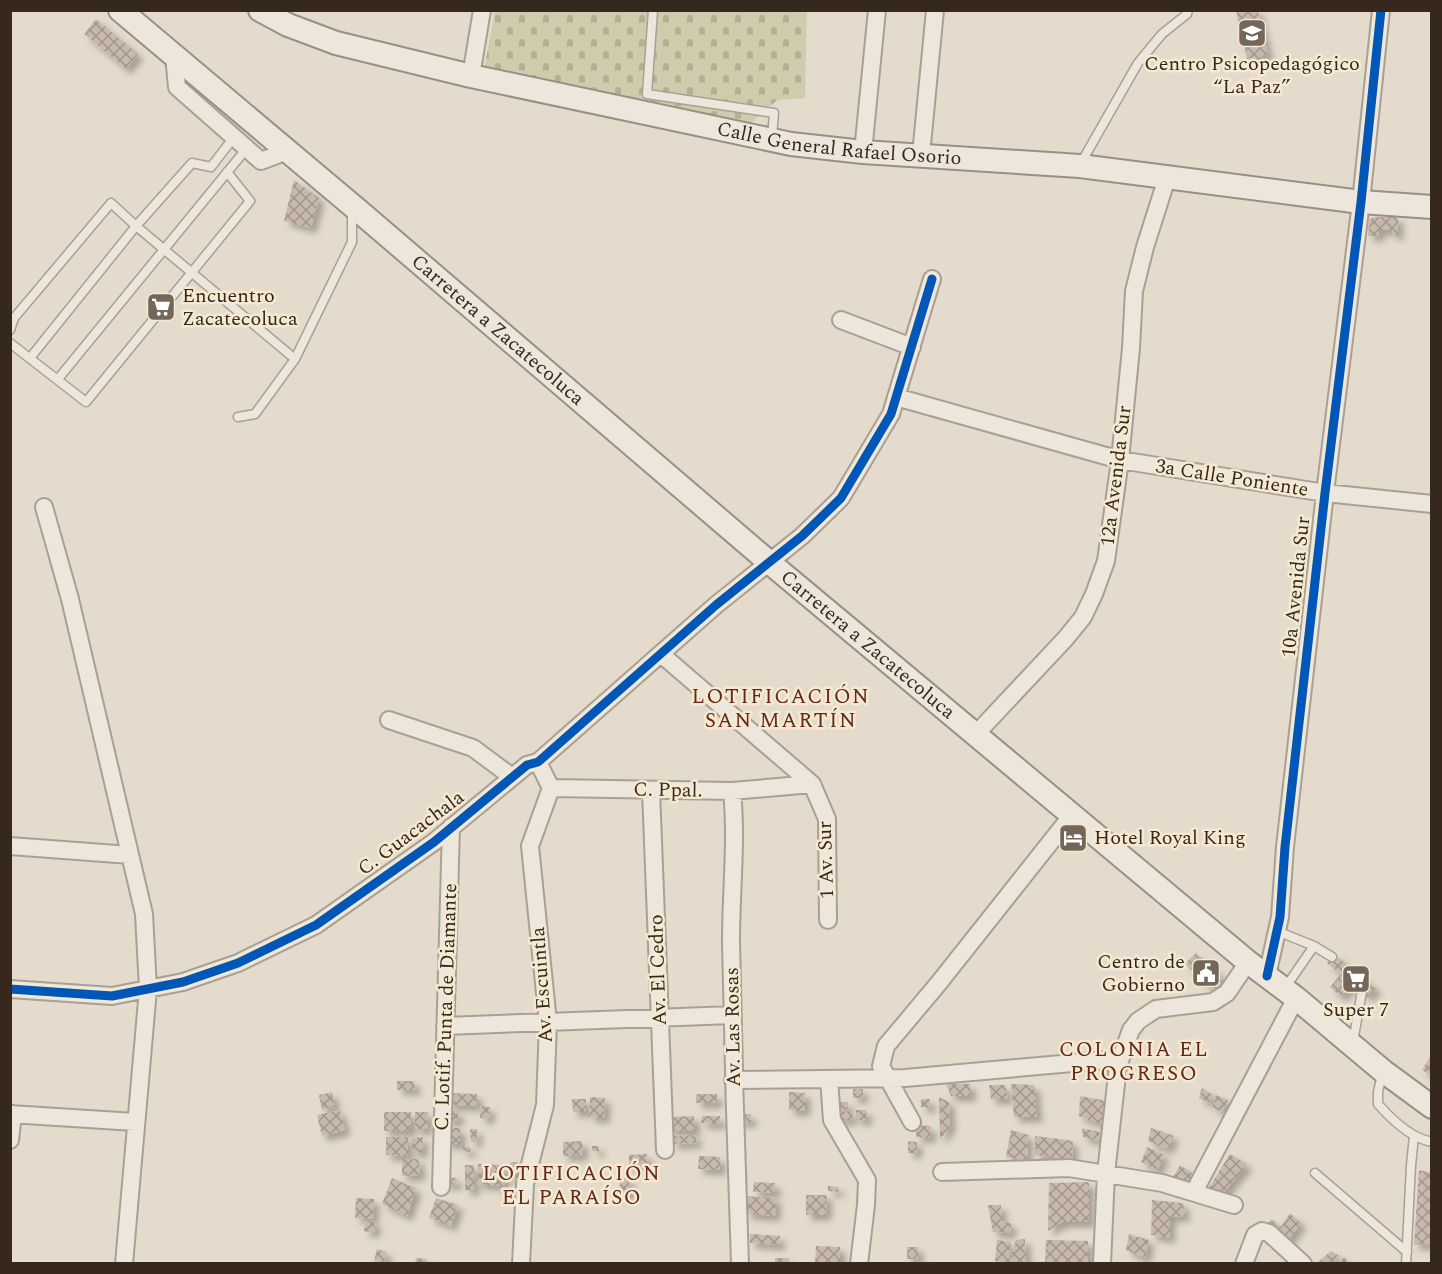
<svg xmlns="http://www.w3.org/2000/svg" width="1442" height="1274" font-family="Spectral,serif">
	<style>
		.cemetery { fill: url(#cemetery-stones) }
		.building { fill: url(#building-cross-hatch); filter: url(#shadow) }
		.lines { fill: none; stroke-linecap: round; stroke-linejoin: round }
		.lane-casing { stroke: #a9a095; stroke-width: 11 }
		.street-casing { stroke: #a9a095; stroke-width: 20 }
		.secondary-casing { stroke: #989085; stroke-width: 26 }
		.lane { stroke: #ece6dd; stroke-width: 8 }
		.street { stroke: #ece6dd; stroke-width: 16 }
		.secondary { stroke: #ece6dd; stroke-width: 22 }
		.cycleway-casing { stroke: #f5e9d1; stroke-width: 13 }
		.cycleway { stroke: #0057b8; stroke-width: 9 }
		.labels { text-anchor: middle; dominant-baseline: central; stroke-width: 5; stroke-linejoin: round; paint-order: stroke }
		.poi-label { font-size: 20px; fill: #37281d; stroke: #f5e9d1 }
		.street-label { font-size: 20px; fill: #37281d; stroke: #f5e9d1 }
		.neighbourhood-label { font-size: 21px; letter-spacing: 1.5px; fill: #64271d; stroke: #f5e9d1 }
	</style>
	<defs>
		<pattern id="cemetery-stones" width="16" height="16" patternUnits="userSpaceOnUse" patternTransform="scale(1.5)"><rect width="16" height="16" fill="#cfccae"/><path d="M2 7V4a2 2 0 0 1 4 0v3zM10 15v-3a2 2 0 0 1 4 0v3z" fill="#b2af95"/></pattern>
		<pattern id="building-cross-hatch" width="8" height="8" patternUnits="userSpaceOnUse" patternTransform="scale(1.5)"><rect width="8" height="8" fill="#c7b9ad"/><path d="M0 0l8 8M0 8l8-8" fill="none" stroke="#a2968c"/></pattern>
		<filter id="shadow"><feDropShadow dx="5.5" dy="5.5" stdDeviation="3" flood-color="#0004"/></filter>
	</defs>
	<rect width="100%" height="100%" fill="#e4dbcc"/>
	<path class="cemetery" d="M495,11H807L805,98L777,100L747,127L484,69Z"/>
	<path class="building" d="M1236,10H1258L1268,55L1247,59Z
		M96,19L138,54L126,69L84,34Z
		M294,180L319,198L311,228L284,221Z
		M1373,217H1398V235H1392V230H1379V236H1368L1369,220Z
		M1196,953L1227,981L1216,994L1185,964Z
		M1334,954L1376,988L1368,997L1353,984L1341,997L1330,987L1341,974L1327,963Z
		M1432,1054V1076L1422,1070Z
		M397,1081H414L415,1090H397Z
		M946,1084H970L971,1096H951Z
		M1011,1084L1034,1085L1037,1117H1014Z
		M989,1085H1005L1008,1099H991Z
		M1202,1088L1212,1094L1209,1103L1199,1098Z
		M853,1089H863V1098H853Z
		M332,1092L335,1108L322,1110L319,1095Z
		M789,1092L805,1093V1111L789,1110Z
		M448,1093L477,1094V1106L447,1105Z
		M696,1094H717V1103H696Z
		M1216,1095L1228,1100L1222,1112L1212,1107Z
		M1080,1096L1107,1101L1101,1124L1079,1116Z
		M590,1097L605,1098L604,1118L589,1117Z
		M939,1097L949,1102L950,1126L940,1140Z
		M572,1099H586V1112H573Z
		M921,1099H930V1108L921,1107Z
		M835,1102H848V1109H835Z
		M481,1106L490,1107L489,1119L480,1118Z
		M340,1110L345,1130L322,1136L317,1115Z
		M856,1110H866L867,1120H856Z
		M447,1111H458V1121H446Z
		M384,1112H411V1131H384Z
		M415,1112H428L427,1129H415Z
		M835,1112H852V1120H835Z
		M738,1114H751V1122H739Z
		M694,1116L695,1131H669L668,1117Z
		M702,1116H720V1124L701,1123Z
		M917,1125L931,1126L930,1138L916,1137Z
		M446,1128H460V1144H446Z
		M1082,1128L1100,1132L1098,1141L1083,1137Z
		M1151,1128L1174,1136L1167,1149L1148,1141Z
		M470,1129H477V1142H471Z
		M1011,1130L1028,1135L1027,1161L1006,1157Z
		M696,1135V1143L672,1144V1136Z
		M1035,1136L1073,1141L1072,1159L1035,1155Z
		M386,1137H408V1156L386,1155Z
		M423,1137L422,1152H412V1138Z
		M582,1141L583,1155L563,1156V1142Z
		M908,1141L917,1142V1153H908Z
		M462,1146L470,1147L471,1152L461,1151Z
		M592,1146H599V1152L592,1151Z
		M1147,1147L1164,1155L1157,1171L1141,1162Z
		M647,1154L648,1167L629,1168V1155Z
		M1230,1154L1247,1164L1223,1194L1208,1189Z
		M699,1156L720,1157V1170L698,1169Z
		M402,1159H419L420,1175L402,1176Z
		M513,1162L521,1163L520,1178L509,1177L510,1163Z
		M478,1164L505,1165L504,1186L477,1184Z
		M465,1165H474V1190H465Z
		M1180,1165L1195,1175L1190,1187L1172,1179Z
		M1419,1170L1432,1173V1244L1414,1245Z
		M444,1177L457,1178L456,1185L444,1184Z
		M392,1178L416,1188L407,1216L382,1204Z
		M620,1178H629V1196H620Z
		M754,1182L775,1183V1193L753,1192Z
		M1089,1182V1222H1062L1048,1231L1049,1183Z
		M828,1186L838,1187L839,1192L828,1191Z
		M806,1195H827L826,1215H806Z
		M747,1196L776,1198L775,1216L746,1214Z
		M356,1198L374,1199L373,1219L355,1218Z
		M436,1198L458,1205L451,1226L429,1218Z
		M1152,1200L1183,1203L1185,1216L1170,1217V1238L1151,1235Z
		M988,1205H1001L1002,1221L1012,1224L1010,1233L993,1232Z
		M1290,1213L1301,1223L1287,1242L1266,1225L1272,1219L1281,1227Z
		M366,1221L376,1222L374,1233L364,1231Z
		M750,1234L780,1236L779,1245L750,1243Z
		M1129,1234L1149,1240L1145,1258L1126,1250Z
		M1025,1239L1026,1264H1014L995,1261L997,1240L1011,1242L1009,1263L1016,1240Z
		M1046,1240L1088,1241V1264H1045Z
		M816,1246L840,1247V1264H815Z
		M907,1247H918V1259H907Z
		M377,1249L387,1252L383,1263L374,1261Z
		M1331,1251L1339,1256L1331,1264H1316Z
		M1344,1257L1350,1264H1338Z
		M416,1258L427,1259V1264L415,1263Z
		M775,1258H789V1264H775Z"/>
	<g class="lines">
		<g class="lane-casing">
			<path id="lane" d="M653,10L647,94L774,113L772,137
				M1081,163L1138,63L1162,34L1187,14L1188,10
				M10,330L14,318L111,203L136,226L192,163L211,167L234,137
				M10,343L86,402L250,201L227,172
				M30,358L136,226L295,359
				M58,379L247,148
				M238,417L255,414L295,359L352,242V209
				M1277,931L1314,946
				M1285,988L1314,946L1332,957
				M1353,1042L1362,991
				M1382,1074L1378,1092V1104C1392,1120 1411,1138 1432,1142
				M1315,1173L1407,1252
				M1406,1264L1411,1165L1414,1136"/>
		</g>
		<g class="street-casing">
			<path id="street" d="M174,56L177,87L261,161L287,151
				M471,76L482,10
				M863,152L877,10
				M921,155L935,10
				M841,320L912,347
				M896,397L1120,460L1325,493L1432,504
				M44,507L70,599L144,914L148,989L124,1264
				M662,655L812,784L827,819L828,920
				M389,720L473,748L512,777
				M976,734L1066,638L1083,617L1094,594L1106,561L1120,460L1131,348L1134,291L1145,247L1167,178
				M538,762L551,788L732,791L812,784
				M651,790L665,1150
				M732,791C737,841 731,891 731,941C733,1049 736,1156 740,1264
				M10,846L130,855
				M1267,976L1280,917L1285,847L1325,493L1361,202L1381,10
				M10,989L112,996L183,982L238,963L316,925L434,842L527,765L538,762L716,605L802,536L841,498L891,414L932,279
				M445,1026L732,1015
				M829,1079L832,1120L867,1180L866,1205L859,1264
				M733,1080L905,1078L1106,1060L1118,1066
				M10,1114L135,1122
				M912,1122L881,1066L886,1046L938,984L1072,815
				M10,1140L13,1114
				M942,1172L1069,1168L1162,1183L1234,1205
				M441,1187L451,827
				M1194,1192L1296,998
				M521,1264L525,1184L545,1105L548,1022L530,846L551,788
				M1102,1264L1106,1173L1118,1066L1131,1030L1138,1021L1156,1009L1213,1002L1227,993L1248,962
				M1244,1264L1255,1235L1262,1231L1269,1233L1303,1264"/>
		</g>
		<g class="secondary-casing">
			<g id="secondary">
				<path id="s1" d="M120,10L360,212L770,563L1248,962L1296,998L1383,1071L1432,1107"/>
				<path id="s2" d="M260,10L288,25L336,43L471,76L791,144L863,152L1080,166L1361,202L1432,207"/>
			</g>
		</g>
		<use href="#lane" class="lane"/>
		<use href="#street" class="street"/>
		<use href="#secondary" class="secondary"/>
		<g class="cycleway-casing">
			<path id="cycleway" d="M1267,976L1280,917L1285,847L1325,493L1361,202L1381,10
				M10,989L112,996L183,982L238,963L316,925L434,842L527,765L538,762L716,605L802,536L841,498L891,414L932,279"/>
		</g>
		<use href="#cycleway" class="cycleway"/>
	</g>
	<defs>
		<g id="school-square" transform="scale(1.5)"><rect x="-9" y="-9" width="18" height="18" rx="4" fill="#74675a" stroke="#f5e9d1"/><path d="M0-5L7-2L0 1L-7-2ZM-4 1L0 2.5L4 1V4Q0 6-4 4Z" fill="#fff"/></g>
		<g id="supermarket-square" transform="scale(1.5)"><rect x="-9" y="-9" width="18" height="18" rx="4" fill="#74675a" stroke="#f5e9d1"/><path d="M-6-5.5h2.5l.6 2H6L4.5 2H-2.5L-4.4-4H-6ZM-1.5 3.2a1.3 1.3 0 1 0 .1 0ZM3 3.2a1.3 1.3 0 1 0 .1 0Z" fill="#fff"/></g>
		<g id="hotel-square" transform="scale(1.5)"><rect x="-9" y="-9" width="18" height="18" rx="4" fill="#74675a" stroke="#f5e9d1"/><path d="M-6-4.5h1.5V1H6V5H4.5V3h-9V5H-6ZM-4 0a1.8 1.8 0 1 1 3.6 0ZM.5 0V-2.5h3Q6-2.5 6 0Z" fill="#fff"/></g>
		<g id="civic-square" transform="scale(1.5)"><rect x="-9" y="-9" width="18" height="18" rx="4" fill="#74675a" stroke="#f5e9d1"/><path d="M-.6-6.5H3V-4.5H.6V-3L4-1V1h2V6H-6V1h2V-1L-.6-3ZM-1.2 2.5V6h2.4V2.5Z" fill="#fff"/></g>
	</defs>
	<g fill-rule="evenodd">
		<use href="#school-square" x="1252" y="33"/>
		<use href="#supermarket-square" x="161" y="307"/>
		<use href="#hotel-square" x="1073" y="838"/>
		<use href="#civic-square" x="1206" y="973"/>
		<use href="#supermarket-square" x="1356" y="979"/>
	</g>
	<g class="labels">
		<g class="poi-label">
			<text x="1252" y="64">Centro Psicopedagógico<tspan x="1252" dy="23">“La Paz”</tspan></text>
			<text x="182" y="296" text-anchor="start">Encuentro<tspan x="182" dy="23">Zacatecoluca</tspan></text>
			<text x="1094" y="838" text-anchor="start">Hotel Royal King</text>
			<text x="1185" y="962" text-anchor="end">Centro de<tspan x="1185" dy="23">Gobierno</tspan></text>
			<text x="1356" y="1010">Super 7</text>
		</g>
		<g class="street-label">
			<text stroke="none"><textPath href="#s2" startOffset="597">Calle General Rafael Osorio</textPath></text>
			<text stroke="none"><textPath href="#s1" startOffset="495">Carretera a Zacatecoluca</textPath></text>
			<text transform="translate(1116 476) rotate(-83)">12a Avenida Sur</text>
			<text transform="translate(1232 478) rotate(9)">3a Calle Poniente</text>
			<text transform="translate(1296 587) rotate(-84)">10a Avenida Sur</text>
			<text stroke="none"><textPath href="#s1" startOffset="981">Carretera a Zacatecoluca</textPath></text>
			<text transform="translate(668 790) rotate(1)">C. Ppal.</text>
			<text transform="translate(411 833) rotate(-37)">C. Guacachala</text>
			<text transform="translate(826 860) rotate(-92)">1 Av. Sur</text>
			<text transform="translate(658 970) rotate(-92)">Av. El Cedro</text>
			<text transform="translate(542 985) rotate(-94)">Av. Escuintla</text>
			<text transform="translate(446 1007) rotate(-88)">C. Lotif. Punta de Diamante</text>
			<text transform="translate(733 1027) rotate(-91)">Av. Las Rosas</text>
		</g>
		<g class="neighbourhood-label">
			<text x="781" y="697">LOTIFICACIÓN<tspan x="781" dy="24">SAN MARTÍN</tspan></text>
			<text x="1134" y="1050">COLONIA EL<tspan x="1134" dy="24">PROGRESO</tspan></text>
			<text x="572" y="1174">LOTIFICACIÓN<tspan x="572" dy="24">EL PARAÍSO</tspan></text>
		</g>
	</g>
	<rect width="1442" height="1274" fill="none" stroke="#37281d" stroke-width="24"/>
</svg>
